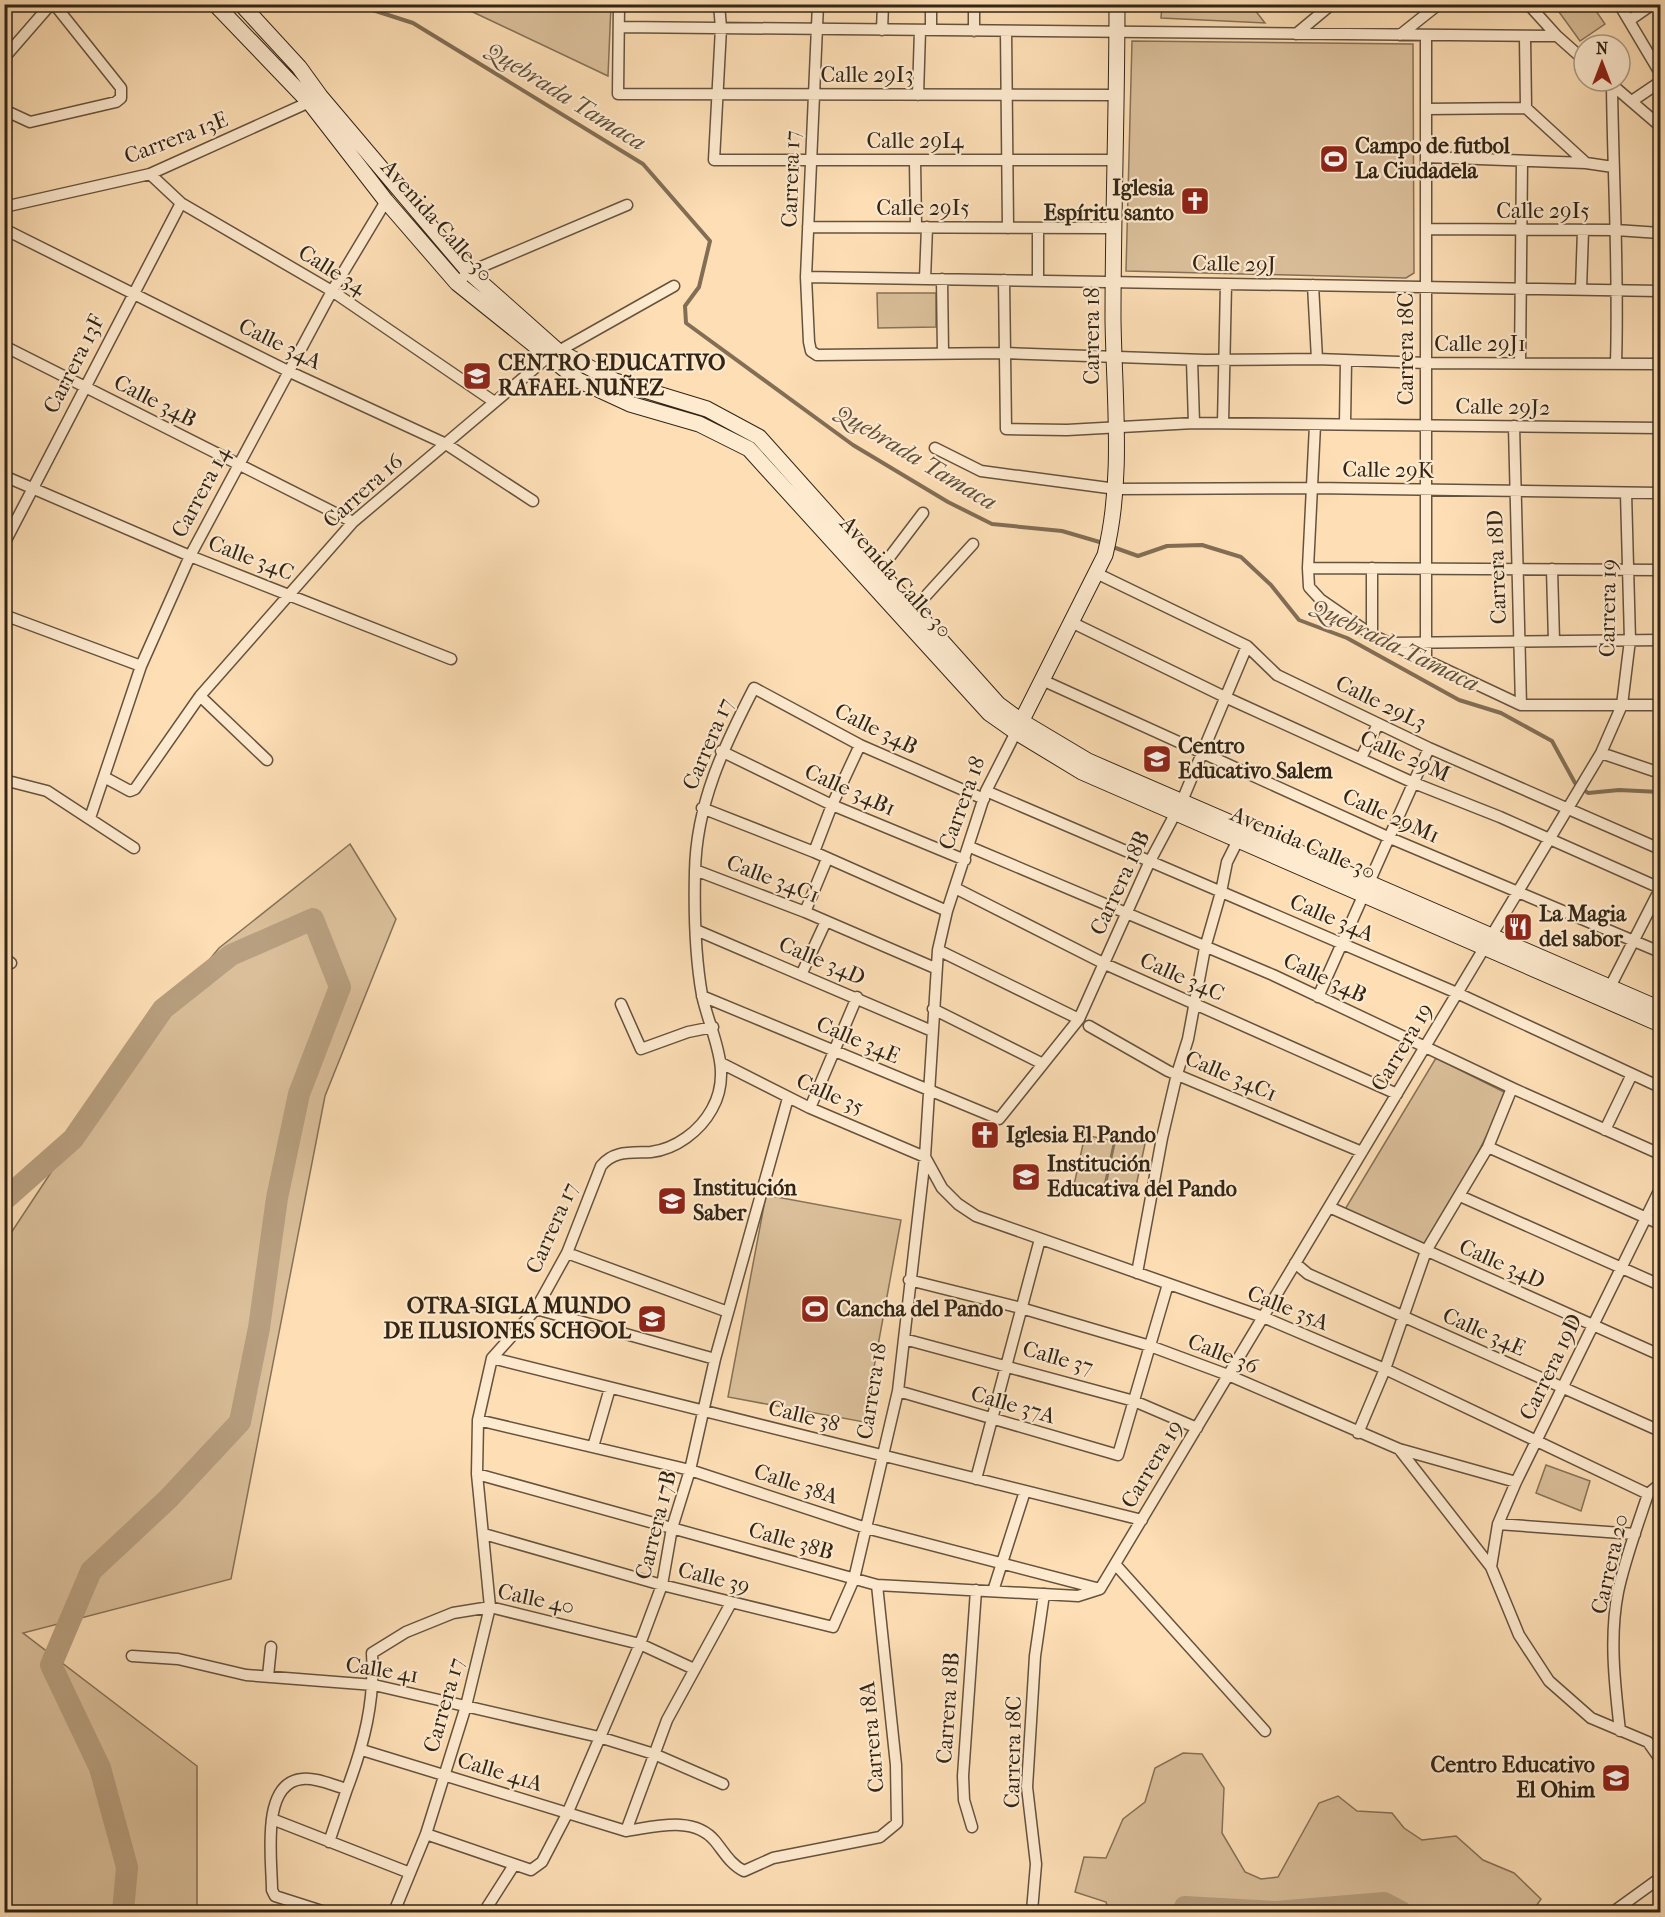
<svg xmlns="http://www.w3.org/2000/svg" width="1665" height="1917" font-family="'IM FELL French Canon',serif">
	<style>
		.green { fill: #dabf9a; stroke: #867258; stroke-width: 1.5 }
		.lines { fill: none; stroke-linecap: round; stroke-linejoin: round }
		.stream { stroke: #826e55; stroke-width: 4 }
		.river { stroke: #b89f7f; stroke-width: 22 }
		.street-casing { stroke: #65533e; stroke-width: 13 }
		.secondary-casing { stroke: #322516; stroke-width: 17 }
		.street { stroke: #feeacf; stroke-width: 10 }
		.secondary { stroke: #feeacf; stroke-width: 15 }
		.labels { text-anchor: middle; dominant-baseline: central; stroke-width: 4.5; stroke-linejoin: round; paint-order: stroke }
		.street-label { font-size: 22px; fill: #322516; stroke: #feeacf }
		.poi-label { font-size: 22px; font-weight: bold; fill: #322516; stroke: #feeacf; text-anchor: start }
		.water-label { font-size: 24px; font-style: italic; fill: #61503b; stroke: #feeacf }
	</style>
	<rect width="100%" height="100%" fill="#fddeb5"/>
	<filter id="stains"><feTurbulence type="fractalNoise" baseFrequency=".00333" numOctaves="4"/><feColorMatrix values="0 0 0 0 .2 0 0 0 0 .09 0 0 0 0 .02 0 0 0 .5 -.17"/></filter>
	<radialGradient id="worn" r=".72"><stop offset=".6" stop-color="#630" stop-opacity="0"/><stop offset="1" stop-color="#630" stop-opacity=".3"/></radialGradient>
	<path class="green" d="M458,5H611L608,76Z
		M1251,5L1265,23L1161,18L1162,5Z
		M1554,5H1592L1605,24L1580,41Z
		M1132,41L1413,44L1414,273L1406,278L1126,271Z
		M877,293H936V327L878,328Z
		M350,844L396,919L325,1096L231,1579L23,1633L197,1766V1912H5V1242L122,1065L219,948Z
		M1436,1058L1508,1094L1430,1246L1344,1211Z
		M1117,1133L1146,1139L1135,1191L1106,1185Z
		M1085,1135L1114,1141L1103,1191L1074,1185Z
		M766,1195L901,1220L864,1422L728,1397Z
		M1546,1465L1590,1481L1581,1511L1536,1493Z
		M1183,1753L1202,1754L1224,1788L1222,1833L1245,1872L1261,1879L1278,1877L1319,1803L1338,1796L1357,1811L1392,1813L1404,1828L1422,1840L1456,1836L1483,1860L1514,1873L1541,1899L1532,1912H1109L1106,1902L1075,1892L1084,1857L1106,1858L1123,1819L1145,1802L1155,1768Z"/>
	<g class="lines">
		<path class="stream" d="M354,4L413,23L643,164L710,241L699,287L685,306L686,323L853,445L948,502L992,524L1062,531L1103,543
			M1110,546L1138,556L1167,546L1202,545L1241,557L1271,585L1299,620L1347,638L1459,700L1501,713L1552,741L1575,783L1588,793L1619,790L1660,792"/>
		<path class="river" d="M4,1200L73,1139L163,1009L231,955L313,919L340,987L299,1094L277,1198L259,1328L240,1422L168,1499L91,1571L51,1665L100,1768L127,1867L123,1912
			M1183,1912L1185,1907L1276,1912L1384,1903L1401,1912"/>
		<g class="street-casing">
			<path id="street" d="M619,4L618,94L1116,95
				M719,4L721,28L714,160H1115
				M818,4L806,277L809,342L811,351L817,355L1005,353L1205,360L1317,359L1426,363L1660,364
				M931,4V30
				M974,4V31
				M1528,4L1557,36L1584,60
				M1619,4L1660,73
				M1630,20L1653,4
				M619,27L1557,36
				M882,30L883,4
				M1006,31L1008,228
				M1296,34L1332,4
				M1400,35L1439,4
				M1426,36V662
				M1525,37L1526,108L1586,163
				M4,58L51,4
				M1610,83L1660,126
				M1612,85C1613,178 1619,270 1616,363
				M918,95L920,30
				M1632,101L1660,82
				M1426,109L1526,108
				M4,110L30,122L116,102L121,98V88L54,4
				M1426,157L1586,163L1613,167
				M915,160L916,227
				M150,174L181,203L332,291L493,401
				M4,207L150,174L314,100
				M808,227L1114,228
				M1038,228V281
				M4,229L290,372L446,444L533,501
				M1426,229L1616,230L1660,233
				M806,277L1660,291
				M925,279L927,227
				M942,279L943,353
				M1004,280L1006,429L1067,430L1194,423L1660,428
				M457,283L469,272L627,205
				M1313,285L1317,359
				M1581,289L1583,231
				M4,346L353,522
				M1192,360L1194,423
				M1520,363L1522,161
				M1223,423L1226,284
				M1345,424L1346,361
				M1315,425L1308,568L1309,587L1320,599L1372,635L1521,705H1660
				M1514,426L1521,705
				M935,448L981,471L1116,489L1313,488L1660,493
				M4,476L190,556L451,659
				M4,544L181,203
				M1308,568L1660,570
				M1372,568V635
				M1552,569L1554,641
				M879,571L923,513
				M1096,573L1247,646L1277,675L1429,748L1660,849
				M913,610L973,544
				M4,615L141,666
				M1071,622L1225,697L1414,783L1500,817L1660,888
				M1390,643L1660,640
				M1042,680L1390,838L1660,952
				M200,696L267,760
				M721,751L832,805L965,860
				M1601,753L1660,773
				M1361,758L1378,724
				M104,777L130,791L135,789L200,696L353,522L548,357L674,286
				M4,780L47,791L134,848
				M986,791L1457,993L1660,1087
				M702,808L814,852L947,911
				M90,818L141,666L190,556L332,291L386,201
				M970,847L1273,975L1512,1088L1660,1154
				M814,852L832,805L860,745
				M695,870L805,912L935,968
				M955,888L1105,964L1397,1094
				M805,912L827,859
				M696,930L932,1031
				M938,950L1079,1019
				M4,958L11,963
				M802,973L826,921
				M1610,987L1660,889
				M702,996L999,1119L1079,1019L1149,863L1182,801L1247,646
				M1318,997L1429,748
				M621,1004L641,1049L688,1032L713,1027
				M933,1009L1043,1064
				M1089,1026L1168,1071L1362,1152
				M721,1063L810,1108L925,1157L942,1188L958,1204L976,1216L1263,1317L1385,1369L1648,1494
				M810,1108L857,997
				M1605,1130L1632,1074
				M1488,1147L1660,1224
				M1460,1196L1660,1285
				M1329,1207L1660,1355
				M567,1253L728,1312
				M1295,1263L1308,1274L1660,1431
				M1137,1273L1162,1138L1177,1074L1188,1039L1205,948L1221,892L1227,862L1238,840
				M909,1280L1021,1308L1150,1346L1228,1375L1399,1449L1516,1482
				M536,1309L715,1359
				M904,1339L1134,1401L1197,1428
				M492,1358L1142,1520
				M898,1391L1118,1455L1168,1284
				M478,1420L690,1470L866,1528L1100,1589
				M1358,1433L1385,1369L1426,1251L1488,1147L1512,1088
				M593,1447L610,1388
				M1399,1449L1491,1567L1519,1635L1549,1681L1591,1718L1648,1742L1660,1759
				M477,1474L877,1585L1078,1596L1100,1589
				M976,1479L1040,1239
				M1498,1524L1635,1534
				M484,1534L662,1585L833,1627L854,1579L898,1391L925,1157L938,950L947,911L986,791L1016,732
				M1115,1564L1265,1731
				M1491,1567L1498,1524L1516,1482L1660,1189
				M1100,1589L1601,753L1622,705L1630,640L1626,493
				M993,1591L1025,1491
				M132,1656L178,1659L246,1675L374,1685L599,1737L654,1754L723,1784
				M268,1676L271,1647
				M1620,1731C1615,1686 1609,1638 1618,1592C1625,1559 1637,1527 1648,1494L1660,1484
				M362,1750L626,1831C654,1827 694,1815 715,1841C724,1852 731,1865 744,1871L773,1858L880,1837L897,1823L896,1765L877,1585
				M272,1819L410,1873
				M972,1827L964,1800L963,1776L976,1590
				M626,1831L667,1720L731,1603
				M426,1834L531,1870L542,1862L567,1814L640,1644L662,1585L672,1528L690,1470L715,1359L788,1098
				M329,1842L347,1789
				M1032,1911L1036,1864L1027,1787L1035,1656L1044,1594
				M325,1912L275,1896L272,1890C272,1860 260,1783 302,1779C316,1777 334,1786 347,1789C364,1744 375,1701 372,1653L406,1632L453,1613L490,1607L640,1644L694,1669
				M394,1912L426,1834L466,1706L490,1607L477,1474L478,1420L492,1358L536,1309L567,1253L601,1166C614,1150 631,1153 651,1152C676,1149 700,1131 712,1109C734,1070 710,1033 702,995C695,955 694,912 695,872C696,804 724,746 754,688L860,745L984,799
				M484,1912L514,1865
				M1613,1912L1660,1878"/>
		</g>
		<g class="secondary-casing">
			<path id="secondary" d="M215,4L310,103L386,201L457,283L578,380L630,404L699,424L749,449L989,713L1016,732L1082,772L1660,1024
				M241,4L299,67L320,96L469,272L558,351L615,381L707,409L759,437L998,704L1021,721L1088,761L1660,1009
				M1017,730L1105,555C1124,479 1114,397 1113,319C1113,214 1117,109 1117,4"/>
		</g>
		<use href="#street" class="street"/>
		<use href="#secondary" class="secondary"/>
	</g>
	<defs>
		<g id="stadium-square" transform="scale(1.5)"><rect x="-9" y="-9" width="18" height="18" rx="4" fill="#8f2418" stroke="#feeacf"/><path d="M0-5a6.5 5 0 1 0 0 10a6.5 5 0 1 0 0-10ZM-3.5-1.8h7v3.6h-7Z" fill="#fff"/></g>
		<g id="church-square" transform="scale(1.5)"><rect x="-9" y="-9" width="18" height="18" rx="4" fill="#8f2418" stroke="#feeacf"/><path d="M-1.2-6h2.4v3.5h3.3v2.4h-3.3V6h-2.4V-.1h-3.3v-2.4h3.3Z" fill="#fff"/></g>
		<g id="school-square" transform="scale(1.5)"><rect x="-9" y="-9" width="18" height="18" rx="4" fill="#8f2418" stroke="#feeacf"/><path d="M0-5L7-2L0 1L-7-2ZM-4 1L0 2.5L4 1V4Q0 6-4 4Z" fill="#fff"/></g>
		<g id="restaurant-square" transform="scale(1.5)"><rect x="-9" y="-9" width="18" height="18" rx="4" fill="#8f2418" stroke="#feeacf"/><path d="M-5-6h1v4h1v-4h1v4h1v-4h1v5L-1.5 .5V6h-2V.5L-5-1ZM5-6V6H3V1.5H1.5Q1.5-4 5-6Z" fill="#fff"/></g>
	</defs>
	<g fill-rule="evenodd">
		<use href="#stadium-square" x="1334" y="159"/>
		<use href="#church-square" x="1195" y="201"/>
		<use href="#school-square" x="477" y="376"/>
		<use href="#school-square" x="1157" y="759"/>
		<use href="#restaurant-square" x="1518" y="927"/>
		<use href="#church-square" x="985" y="1135"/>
		<use href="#school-square" x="1026" y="1177"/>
		<use href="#school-square" x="672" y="1201"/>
		<use href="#stadium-square" x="815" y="1309"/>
		<use href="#school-square" x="652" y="1319"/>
		<use href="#school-square" x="1616" y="1778"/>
	</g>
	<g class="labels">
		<g class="street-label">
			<text x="867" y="75">Calle 29I3</text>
			<text transform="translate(176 138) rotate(-21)">Carrera 13E</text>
			<text x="915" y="141">Calle 29I4</text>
			<text transform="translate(791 179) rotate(-88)">Carrera 17</text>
			<text x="923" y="208">Calle 29I5</text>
			<text x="1543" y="211">Calle 29I5</text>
			<text transform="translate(437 221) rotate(48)">Avenida Calle 30</text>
			<text transform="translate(1234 264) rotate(1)">Calle 29J</text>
			<text transform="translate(332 270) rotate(32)">Calle 34</text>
			<text transform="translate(1092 336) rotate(-90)">Carrera 18</text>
			<text transform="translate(280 344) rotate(26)">Calle 34A</text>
			<text x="1480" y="344">Calle 29J1</text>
			<text transform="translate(1406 349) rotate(-90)">Carrera 18C</text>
			<text transform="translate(74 364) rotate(-63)">Carrera 13F</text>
			<text transform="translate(155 401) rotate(27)">Calle 34B</text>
			<text transform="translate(1503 407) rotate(1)">Calle 29J2</text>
			<text transform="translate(1388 470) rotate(1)">Calle 29K</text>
			<text transform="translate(363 491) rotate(-42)">Carrera 16</text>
			<text transform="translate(201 492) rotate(-62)">Carrera 14</text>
			<text transform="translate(251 558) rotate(21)">Calle 34C</text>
			<text transform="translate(1497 567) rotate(-92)">Carrera 18D</text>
			<text transform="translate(896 577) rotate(48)">Avenida Calle 30</text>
			<text transform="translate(1608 608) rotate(-89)">Carrera 19</text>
			<text transform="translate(1381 703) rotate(26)">Calle 29L3</text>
			<text transform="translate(876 729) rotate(26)">Calle 34B</text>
			<text transform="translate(708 744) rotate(-67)">Carrera 17</text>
			<text transform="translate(1405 756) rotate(24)">Calle 29M</text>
			<text transform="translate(850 790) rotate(24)">Calle 34B1</text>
			<text transform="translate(962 803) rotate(-70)">Carrera 18</text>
			<text transform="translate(1391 816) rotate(24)">Calle 29M1</text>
			<text transform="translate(1303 843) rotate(23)">Avenida Calle 30</text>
			<text transform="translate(773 879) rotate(21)">Calle 34C1</text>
			<text transform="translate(1120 883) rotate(-65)">Carrera 18B</text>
			<text transform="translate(1332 918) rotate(23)">Calle 34A</text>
			<text transform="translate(822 961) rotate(23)">Calle 34D</text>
			<text transform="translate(1182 977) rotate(24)">Calle 34C</text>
			<text transform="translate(1325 978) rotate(25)">Calle 34B</text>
			<text transform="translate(858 1040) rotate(23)">Calle 34E</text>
			<text transform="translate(1402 1047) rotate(-59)">Carrera 19</text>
			<text transform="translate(1231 1076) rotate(23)">Calle 34C1</text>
			<text transform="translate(830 1094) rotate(24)">Calle 35</text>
			<text transform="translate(552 1228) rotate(-66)">Carrera 17</text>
			<text transform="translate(1502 1264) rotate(24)">Calle 34D</text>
			<text transform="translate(1288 1308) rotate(22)">Calle 35A</text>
			<text transform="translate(1484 1332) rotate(24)">Calle 34E</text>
			<text transform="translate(1223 1354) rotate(22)">Calle 36</text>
			<text transform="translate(1058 1358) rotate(16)">Calle 37</text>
			<text transform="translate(1551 1367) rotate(-64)">Carrera 19D</text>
			<text transform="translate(872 1391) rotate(-81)">Carrera 18</text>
			<text transform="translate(1013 1405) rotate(16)">Calle 37A</text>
			<text transform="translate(804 1416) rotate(14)">Calle 38</text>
			<text transform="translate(1152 1464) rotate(-59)">Carrera 19</text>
			<text transform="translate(796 1484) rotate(18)">Calle 38A</text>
			<text transform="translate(656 1525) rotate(-76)">Carrera 17B</text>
			<text transform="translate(791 1541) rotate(16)">Calle 38B</text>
			<text transform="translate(1610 1564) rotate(-77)">Carrera 20</text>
			<text transform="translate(714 1578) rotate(14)">Calle 39</text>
			<text transform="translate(536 1599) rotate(12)">Calle 40</text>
			<text transform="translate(382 1670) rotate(9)">Calle 41</text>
			<text transform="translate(444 1705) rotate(-74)">Carrera 17</text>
			<text transform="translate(948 1708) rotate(-86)">Carrera 18B</text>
			<text transform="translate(872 1737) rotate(-95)">Carrera 18A</text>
			<text transform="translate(1013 1752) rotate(-89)">Carrera 18C</text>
			<text transform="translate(500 1772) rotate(17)">Calle 41A</text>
		</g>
		<g class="poi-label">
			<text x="1355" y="146">Campo de futbol<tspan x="1355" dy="25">La Ciudadela</tspan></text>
			<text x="1174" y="188" text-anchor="end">Iglesia<tspan x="1174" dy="25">Espíritu santo</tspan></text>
			<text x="498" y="363">CENTRO EDUCATIVO<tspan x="498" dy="25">RAFAEL NUÑEZ</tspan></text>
			<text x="1178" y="746">Centro<tspan x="1178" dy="25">Educativo Salem</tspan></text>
			<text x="1539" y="914">La Magia<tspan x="1539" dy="25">del sabor</tspan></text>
			<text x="1006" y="1135">Iglesia El Pando</text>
			<text x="1047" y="1164">Institución<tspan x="1047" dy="25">Educativa del Pando</tspan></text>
			<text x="693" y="1188">Institución<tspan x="693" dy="25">Saber</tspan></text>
			<text x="631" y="1306" text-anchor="end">OTRA-SIGLA MUNDO<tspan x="631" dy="25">DE ILUSIONES SCHOOL</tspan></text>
			<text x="836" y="1309">Cancha del Pando</text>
			<text x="1595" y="1765" text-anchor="end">Centro Educativo<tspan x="1595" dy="25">El Ohim</tspan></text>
		</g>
		<g class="water-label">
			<text transform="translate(566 96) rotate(32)">Quebrada Tamaca</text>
			<text transform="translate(916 457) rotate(31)">Quebrada Tamaca</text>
			<text transform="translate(1395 645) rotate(26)">Quebrada Tamaca</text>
		</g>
	</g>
	<rect width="1665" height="1917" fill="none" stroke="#fddeb5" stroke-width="24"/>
	<rect x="6" y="6" width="1653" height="1905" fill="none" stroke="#322516" stroke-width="3"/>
	<rect x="12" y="12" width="1641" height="1893" fill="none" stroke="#322516" stroke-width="1.5"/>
	<g transform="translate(1602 63)"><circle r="28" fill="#feeacf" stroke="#ac9b85" stroke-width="1.5"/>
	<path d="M0-4.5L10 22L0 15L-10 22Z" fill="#8f2418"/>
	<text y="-9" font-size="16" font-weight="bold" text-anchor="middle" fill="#322516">N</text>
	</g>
	<rect width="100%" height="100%" filter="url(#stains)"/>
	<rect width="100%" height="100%" fill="url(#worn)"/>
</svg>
